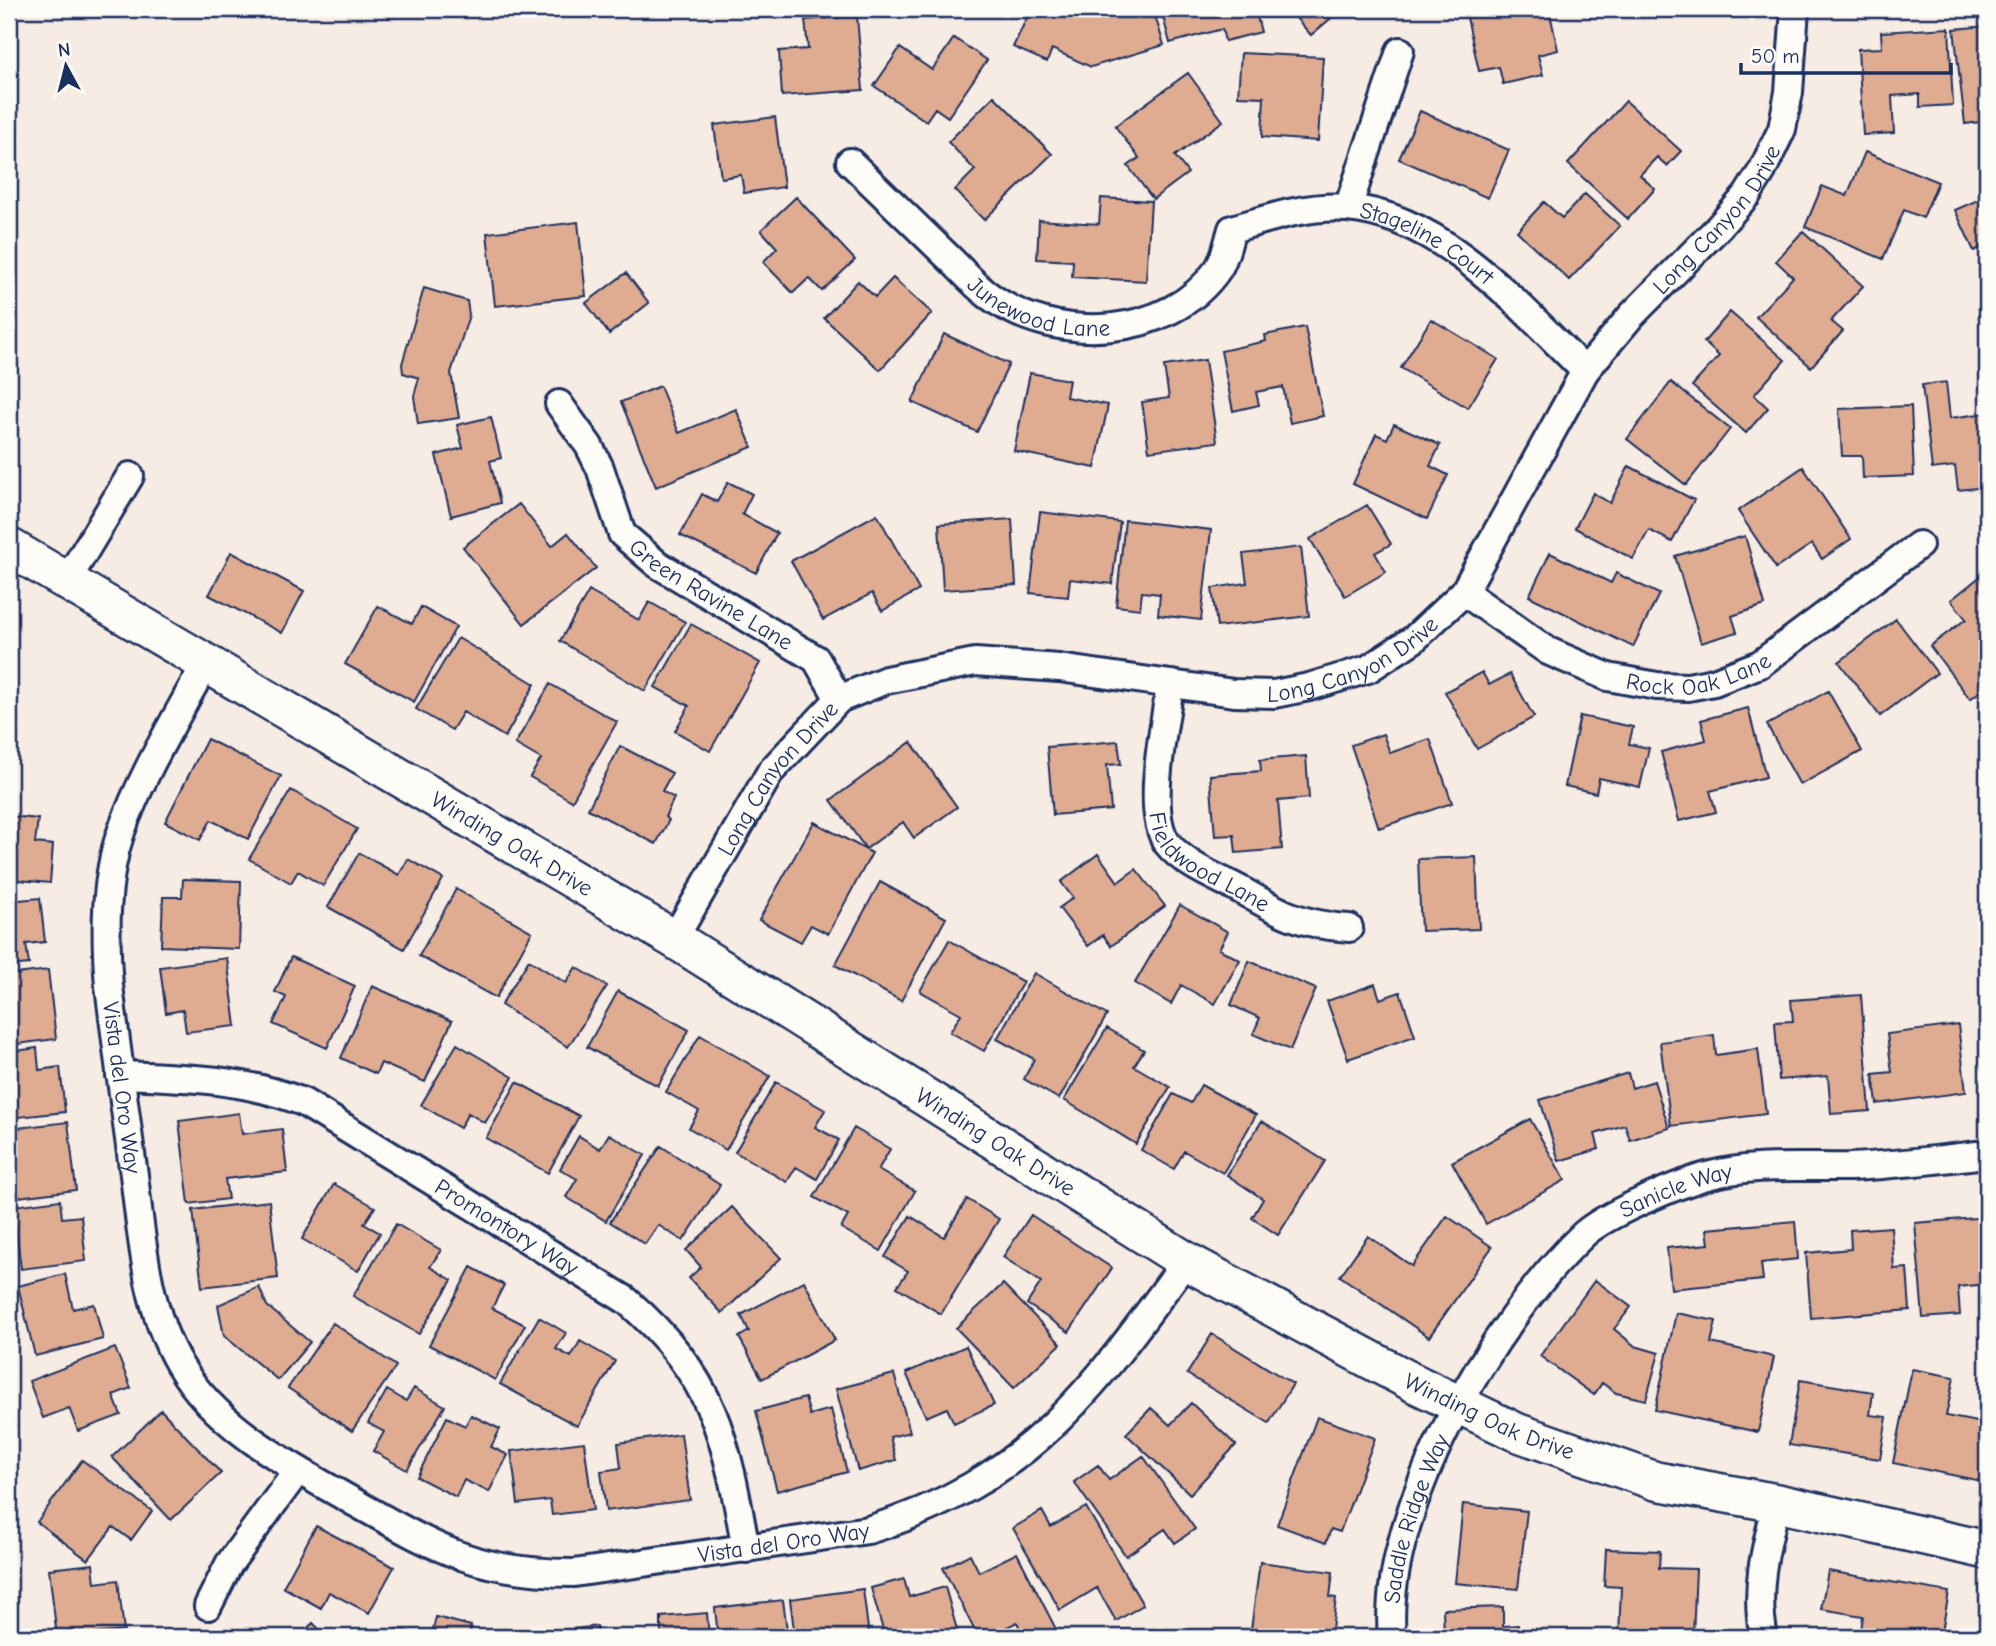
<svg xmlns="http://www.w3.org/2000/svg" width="1996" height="1646" font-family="'Comic Neue',sans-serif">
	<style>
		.building { fill: #dfac92; stroke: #1b2f5e; stroke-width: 2 }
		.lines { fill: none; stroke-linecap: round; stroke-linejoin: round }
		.street-casing { stroke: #1b2f5e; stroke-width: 32 }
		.secondary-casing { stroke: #1b2f5e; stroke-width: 42 }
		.street { stroke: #fdfcf7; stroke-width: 26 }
		.secondary { stroke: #fdfcf7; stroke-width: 37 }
		.labels { text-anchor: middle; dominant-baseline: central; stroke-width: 7; stroke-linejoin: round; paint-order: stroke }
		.street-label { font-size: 23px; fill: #1b2f5e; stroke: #fdfcf7 }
	</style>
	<rect width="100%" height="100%" fill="#f7ece3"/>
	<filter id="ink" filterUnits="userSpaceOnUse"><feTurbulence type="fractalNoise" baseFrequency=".0143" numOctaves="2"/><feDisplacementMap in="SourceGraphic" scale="14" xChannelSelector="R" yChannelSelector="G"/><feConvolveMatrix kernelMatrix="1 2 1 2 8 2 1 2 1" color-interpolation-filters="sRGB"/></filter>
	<g filter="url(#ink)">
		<path class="building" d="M1031,9H1153L1164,45L1091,67L1052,49L1047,62L1013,47Z
			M1161,9H1255L1261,32L1225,41L1222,29L1170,43Z
			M1288,9H1342L1311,35Z
			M1485,9H1549L1558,50L1538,55L1543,75L1503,84L1499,67L1479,71L1466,13Z
			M857,16L863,90L782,96L779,51L808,49L805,20Z
			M1987,26V121L1965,124L1954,29Z
			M1949,28L1953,105L1920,107V94L1892,96L1894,133L1863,135L1858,49L1882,48L1881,32Z
			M954,38L987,60L948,117L935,108L926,121L874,86L900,48L932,70Z
			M1241,53L1323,57L1318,141L1262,137L1264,97L1238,96Z
			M1188,73L1223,121L1175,156L1188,173L1153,199L1128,166L1139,158L1115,126Z
			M994,96L1052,154L984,220L955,190L975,170L948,142Z
			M1626,101L1681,151L1667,166L1657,157L1640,175L1655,189L1628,219L1568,164Z
			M1420,111L1509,150L1488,198L1399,159Z
			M775,117L784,187L744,193L741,175L721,178L714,125Z
			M1865,152L1938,182L1923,218L1904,210L1883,259L1805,227L1822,186L1847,196Z
			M1585,194L1620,226L1569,280L1517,231L1544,202L1562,218Z
			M1987,196V245L1974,251L1955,210Z
			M796,197L855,260L822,291L809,278L793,293L763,262L777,248L761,230Z
			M1101,198L1151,201L1146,281L1072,277L1073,261L1037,259L1039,220L1099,224Z
			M578,222L586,296L495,306L487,233Z
			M1803,231L1863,286L1831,321L1843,331L1811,367L1756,317L1793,277L1776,261Z
			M626,273L649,303L609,334L586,303Z
			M893,278L932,313L880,370L824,318L858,281L875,297Z
			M424,288L467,301L469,315L451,373L459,418L418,424L414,396L419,378L403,373L402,364Z
			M1730,312L1785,360L1754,395L1768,408L1746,433L1692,386L1719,356L1704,342Z
			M1431,319L1498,359L1468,408L1401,368Z
			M1305,327L1323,416L1290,423L1283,387L1256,392L1259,405L1233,411L1221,351L1266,341L1265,335Z
			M944,334L1009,364L977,432L912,402Z
			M1205,360L1217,442L1149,451L1142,402L1169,398L1164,366Z
			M1030,373L1069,380L1066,397L1108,405L1095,468L1014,451Z
			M1671,382L1730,429L1686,485L1627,439Z
			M1946,382L1950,418L1987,413V487L1958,490L1955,466L1932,469L1922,385Z
			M660,386L679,433L736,409L752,447L656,487L621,402Z
			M1911,406L1914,476L1863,478L1862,456H1842L1839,409Z
			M491,417L501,458L490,461L500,503L451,516L436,455L463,448L457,425Z
			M1394,424L1440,445L1430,466L1448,475L1427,519L1353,484L1376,434L1387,439Z
			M1629,466L1694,500L1672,542L1649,530L1633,559L1575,528L1593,493L1610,503Z
			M1803,467L1851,539L1822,559L1812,544L1776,568L1738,511Z
			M728,482L752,494L742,514L777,533L756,573L680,535L702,494L717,502Z
			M519,504L552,546L568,533L596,568L524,624L463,547Z
			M1367,505L1391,544L1375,553L1386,572L1345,596L1310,539Z
			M1040,512L1120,522L1112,584L1070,579L1068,597L1030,593Z
			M877,514L919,590L882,611L872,593L823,620L791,561Z
			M1012,519L1016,585L943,590L939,524Z
			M1125,520L1211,530L1201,620L1158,615L1160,594L1142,592L1140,609L1116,606Z
			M1745,536L1765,605L1732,616L1737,632L1701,643L1675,556Z
			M1301,547L1309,616L1217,627L1212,588L1247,583L1243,554Z
			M231,552L304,591L282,633L209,595Z
			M1550,553L1611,583L1616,573L1659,594L1633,647L1529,596Z
			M1987,571V686L1970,699L1930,646L1966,619L1951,600Z
			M589,591L639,620L649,602L685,622L645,691L560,641Z
			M378,606L412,624L421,607L456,627L414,702L345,664Z
			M1896,619L1937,673L1880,716L1839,662Z
			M691,624L760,663L710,751L675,731L689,706L655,687Z
			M458,638L535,684L505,737L463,712L452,730L416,709Z
			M1482,672L1489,685L1510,674L1534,717L1477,749L1445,692Z
			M550,684L617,722L572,801L530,777L541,759L515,744Z
			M1828,691L1862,751L1800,785L1767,725Z
			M1748,708L1766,777L1710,791L1716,812L1679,821L1661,752L1706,740L1701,720Z
			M1580,716L1633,727L1629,744L1649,748L1640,787L1599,778L1596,793L1565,786Z
			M1383,734L1390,753L1430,739L1452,803L1379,828L1351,745Z
			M207,739L281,776L248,839L211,820L200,840L165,822Z
			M1118,741L1121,764L1107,765L1111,810L1053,815L1047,747Z
			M911,742L957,807L914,838L903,822L866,849L831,800Z
			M620,746L672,773L662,791L674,798L665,817L669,820L656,844L588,809Z
			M1306,756L1309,798L1278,801L1282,849L1236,853L1234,835L1215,836L1210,775L1261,771L1260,760Z
			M291,790L357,829L323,886L298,871L291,883L249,859Z
			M9,816L38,819L35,843L53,845L50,883L9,879Z
			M814,822L872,853L828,934L811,925L801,942L759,920Z
			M359,853L399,875L408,859L443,879L404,949L328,907Z
			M1098,854L1118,882L1136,869L1165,906L1111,946L1103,935L1088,946L1059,908L1073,898L1061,882Z
			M1476,857L1479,929L1421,931L1418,859Z
			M183,879L241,881L239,949L161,946L163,897H182Z
			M880,882L946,918L901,1001L835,965Z
			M456,889L532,932L496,998L419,956Z
			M40,898L45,942L26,944L29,964L9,966V901Z
			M1180,905L1228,932L1219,949L1240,960L1215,1004L1181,985L1171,1004L1135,983Z
			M949,940L1023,982L984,1051L950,1032L961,1014L920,991Z
			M291,957L355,986L327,1048L273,1024L286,997L275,992Z
			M227,958L236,1026L186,1032L183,1010L166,1013L160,967Z
			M529,960L566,983L576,967L607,986L568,1047L501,1005Z
			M1249,961L1316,989L1290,1050L1253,1034L1260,1018L1231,1005Z
			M48,970L56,1039L9,1045V975Z
			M1034,973L1107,1015L1059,1099L1024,1079L1034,1059L997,1039Z
			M1375,984L1380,999L1400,992L1415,1036L1348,1059L1327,1001Z
			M372,986L452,1021L425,1082L381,1063L376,1074L341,1058Z
			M618,991L689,1030L658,1086L587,1047Z
			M1861,995L1870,1111L1831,1114L1828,1076L1779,1080L1775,1022L1793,1021L1791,1000Z
			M1958,1025L1966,1092L1877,1104L1873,1074L1892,1072L1887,1034Z
			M1107,1028L1144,1050L1134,1066L1170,1087L1136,1144L1064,1100Z
			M700,1035L770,1076L726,1150L689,1128L699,1111L666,1092Z
			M1714,1035L1716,1055L1758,1049L1766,1114L1671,1126L1660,1042Z
			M457,1044L513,1077L485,1123L468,1113L460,1128L421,1105Z
			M37,1048L39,1070L60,1067L65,1112L9,1118V1052Z
			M1628,1073L1632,1088L1654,1081L1669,1128L1630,1140L1625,1125L1595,1134L1599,1149L1559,1161L1540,1100Z
			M517,1082L579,1116L548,1173L486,1138Z
			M776,1082L825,1110L815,1127L839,1140L817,1179L796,1167L787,1182L735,1152Z
			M1201,1085L1256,1115L1223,1173L1184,1151L1174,1169L1141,1150L1173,1094L1191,1103Z
			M239,1113L242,1134L282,1129L287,1172L225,1179L228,1199L189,1204L179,1121Z
			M1530,1119L1565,1180L1486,1224L1452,1162Z
			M1262,1121L1325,1161L1278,1235L1252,1218L1263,1199L1227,1175Z
			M68,1122L76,1190L9,1198V1129Z
			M854,1128L890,1149L878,1170L915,1191L881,1251L841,1228L848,1216L814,1197Z
			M609,1134L645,1155L606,1221L566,1197L577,1179L560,1169L579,1136L600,1149Z
			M661,1146L720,1185L683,1241L658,1225L645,1244L610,1222Z
			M334,1184L375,1207L364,1224L380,1233L358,1271L302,1239Z
			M967,1199L999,1219L941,1314L897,1287L908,1271L885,1257L910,1216L944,1237Z
			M60,1200L62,1218L81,1216L86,1261L21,1269L13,1206Z
			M269,1201L278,1278L202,1287L193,1210Z
			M732,1207L781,1258L722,1313L689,1278L701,1267L686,1250Z
			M1031,1215L1112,1268L1069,1332L1027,1304L1041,1282L1003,1257Z
			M1447,1216L1492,1247L1429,1337L1340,1276L1368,1236L1412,1266Z
			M1987,1217V1284L1958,1287L1960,1315L1923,1318L1915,1223Z
			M1795,1221L1798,1259L1761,1263L1763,1280L1671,1289L1667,1248L1709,1244L1707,1229Z
			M396,1224L441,1250L430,1267L452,1280L419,1334L353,1296Z
			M1891,1227L1894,1269L1907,1268L1910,1310L1811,1318L1806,1253L1851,1249L1850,1230Z
			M471,1267L504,1285L492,1308L525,1325L495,1380L429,1345Z
			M65,1274L73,1309L94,1304L103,1339L35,1356L18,1286Z
			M1595,1280L1631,1307L1614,1329L1635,1346L1659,1353L1646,1400L1616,1393L1602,1383L1594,1395L1540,1356Z
			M804,1281L835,1340L762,1379L739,1337L749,1331L741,1315Z
			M1003,1284L1061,1344L1014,1388L956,1328Z
			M259,1287L267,1306L310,1342L278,1380L224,1336L218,1305Z
			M1676,1313L1716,1321L1711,1343L1774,1357L1758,1432L1655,1410Z
			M539,1317L566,1333L556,1349L571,1357L580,1341L615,1361L577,1426L500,1384Z
			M333,1323L396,1366L352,1431L288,1388Z
			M1212,1334L1293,1384L1269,1423L1187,1374Z
			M966,1346L994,1405L954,1423L947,1408L926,1417L906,1373Z
			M115,1348L131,1388L113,1395L121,1415L78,1431L69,1408L43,1418L29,1381Z
			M1912,1369L1954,1377L1946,1416L1987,1424L1986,1482L1893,1463Z
			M894,1374L910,1432L890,1437L896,1460L858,1471L836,1389Z
			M1800,1380L1873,1392L1870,1415L1887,1417L1880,1459L1789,1445Z
			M414,1388L445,1406L407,1470L373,1451L384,1432L368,1423L387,1390L406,1401Z
			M805,1398L810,1415L831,1409L847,1472L777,1491L756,1411Z
			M1191,1403L1236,1445L1190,1494L1126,1434L1151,1408L1170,1425Z
			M161,1410L221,1473L171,1520L112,1457Z
			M471,1415L500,1429L491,1447L508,1455L489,1492L464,1480L456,1497L417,1477L447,1417L465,1426Z
			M1317,1417L1375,1438L1340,1532L1331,1529L1326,1543L1277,1525Z
			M681,1434L690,1500L606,1511L601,1471L621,1468L618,1443Z
			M584,1442L593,1510L552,1515L550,1500L518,1504L511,1451Z
			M1143,1456L1195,1529L1175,1543L1165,1529L1126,1556L1074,1482L1098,1465L1109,1480Z
			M82,1460L152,1511L131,1540L113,1527L88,1560L37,1522Z
			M1463,1504L1527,1511L1518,1589L1455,1583Z
			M1086,1507L1143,1605L1116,1621L1097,1588L1060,1610L1013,1528L1042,1511L1051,1527Z
			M316,1526L394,1567L369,1613L329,1592L321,1608L283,1587Z
			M1606,1549L1660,1551L1659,1568L1696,1569L1693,1637H1619L1621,1587L1604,1586Z
			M1017,1553L1060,1637H1024L1017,1622L987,1637H978L943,1568L970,1554L979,1572Z
			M1260,1562L1333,1572L1330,1597L1336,1598L1331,1637H1250Z
			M93,1564L95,1583L118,1580L124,1631L57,1637L49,1569Z
			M1828,1571L1949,1592L1941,1637H1860L1863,1616L1821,1609Z
			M904,1579L909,1597L945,1587L959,1637H885L871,1588Z
			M863,1589L869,1637H795L790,1599Z
			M783,1600L788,1637H718L715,1608Z
			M1503,1607V1626L1518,1625L1519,1637H1444L1443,1609Z
			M707,1613L709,1637H661V1617Z
			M436,1617L471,1626L468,1637H396L398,1629L431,1637Z
			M313,1623L327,1637H298Z
			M597,1626L598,1637H558L557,1631Z
			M502,1629L553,1631L552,1637H501Z"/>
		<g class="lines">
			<g class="street-casing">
				<g id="street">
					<path id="s1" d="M850,162C882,193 914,224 946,255C960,268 973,284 988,295C1055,345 1169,340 1218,269C1225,259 1228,242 1232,229C1270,218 1307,205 1347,208C1443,216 1521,308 1585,371"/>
					<path d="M1348,208L1400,51"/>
					<path id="s2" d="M559,404L589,446L600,468L622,534L657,564L816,659L839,699"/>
					<path d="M68,579L130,476"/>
					<path id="s3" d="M1464,592L1548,651L1608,677L1657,686L1688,687L1714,682L1760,664L1919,545"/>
					<path id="s4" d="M205,664C176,719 142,773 121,832C104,880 105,937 109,986C117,1049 125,1112 134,1175C142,1239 146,1307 179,1364C216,1428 291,1466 352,1501C436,1548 475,1573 574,1573L868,1530C1027,1482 1093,1390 1186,1261"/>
					<path id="s5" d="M1170,684C1166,722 1144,810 1167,843C1183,864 1216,877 1239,889C1280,913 1301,925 1349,928"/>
					<path id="s6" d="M674,939L771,771L839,699L886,680L975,662L1059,668L1234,693L1274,694L1309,687L1368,669L1414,639L1464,592L1585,371L1631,316L1717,229L1747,195L1762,171L1782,129L1789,92L1795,9"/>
					<path id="s7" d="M120,1075C185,1078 242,1078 303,1102L626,1300C715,1377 726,1438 746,1549"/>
					<path d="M208,1606L229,1564L298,1470"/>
					<path id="s8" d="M1392,1637C1380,1512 1494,1320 1583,1235C1604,1215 1678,1184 1707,1176C1753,1163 1803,1168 1850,1167C1896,1165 1941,1159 1987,1154"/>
					<path d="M1764,1637C1754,1590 1765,1549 1777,1503"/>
				</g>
			</g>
			<g class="secondary-casing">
				<g id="secondary">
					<path id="s9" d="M9,547L674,939L1186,1261L1414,1383L1516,1432L1656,1481L1777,1503L1987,1550"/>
				</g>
			</g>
			<use href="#street" class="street"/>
			<use href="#secondary" class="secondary"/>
		</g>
	</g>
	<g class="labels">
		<g class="street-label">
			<text stroke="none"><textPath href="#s6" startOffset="1410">Long Canyon Drive</textPath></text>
			<text stroke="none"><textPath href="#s1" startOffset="696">Stageline Court</textPath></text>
			<text stroke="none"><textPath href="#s1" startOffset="245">Junewood Lane</textPath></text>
			<text stroke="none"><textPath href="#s2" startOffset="254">Green Ravine Lane</textPath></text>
			<text stroke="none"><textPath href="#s6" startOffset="822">Long Canyon Drive</textPath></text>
			<text stroke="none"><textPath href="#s3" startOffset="261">Rock Oak Lane</textPath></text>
			<text stroke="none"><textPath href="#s6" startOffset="192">Long Canyon Drive</textPath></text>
			<text stroke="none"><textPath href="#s9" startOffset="584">Winding Oak Drive</textPath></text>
			<text stroke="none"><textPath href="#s5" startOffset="205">Fieldwood Lane</textPath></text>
			<text stroke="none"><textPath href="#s4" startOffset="446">Vista del Oro Way</textPath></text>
			<text stroke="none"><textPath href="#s9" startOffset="1152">Winding Oak Drive</textPath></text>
			<text stroke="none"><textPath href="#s8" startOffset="560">Sanicle Way</textPath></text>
			<text stroke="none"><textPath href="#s7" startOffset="425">Promontory Way</textPath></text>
			<text stroke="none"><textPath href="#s9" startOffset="1718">Winding Oak Drive</textPath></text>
			<text stroke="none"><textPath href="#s8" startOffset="122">Saddle Ridge Way</textPath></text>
			<text stroke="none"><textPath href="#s4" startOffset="1402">Vista del Oro Way</textPath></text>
		</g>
	</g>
	<rect width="1996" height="1646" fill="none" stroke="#fdfcf7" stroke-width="35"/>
	<rect x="18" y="18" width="1961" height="1611" fill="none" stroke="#1b2f5e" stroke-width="2.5" filter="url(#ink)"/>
	<g transform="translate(66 66) rotate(353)" stroke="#fdfcf7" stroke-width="5" paint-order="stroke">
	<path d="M0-5L12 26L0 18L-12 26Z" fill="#1b2f5e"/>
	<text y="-10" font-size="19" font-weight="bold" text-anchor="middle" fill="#1b2f5e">N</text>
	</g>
	<path d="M1741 63v10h210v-10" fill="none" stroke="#1b2f5e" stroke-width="3.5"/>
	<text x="1751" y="63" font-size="21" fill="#1b2f5e" stroke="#fdfcf7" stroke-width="5" paint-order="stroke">50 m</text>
</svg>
